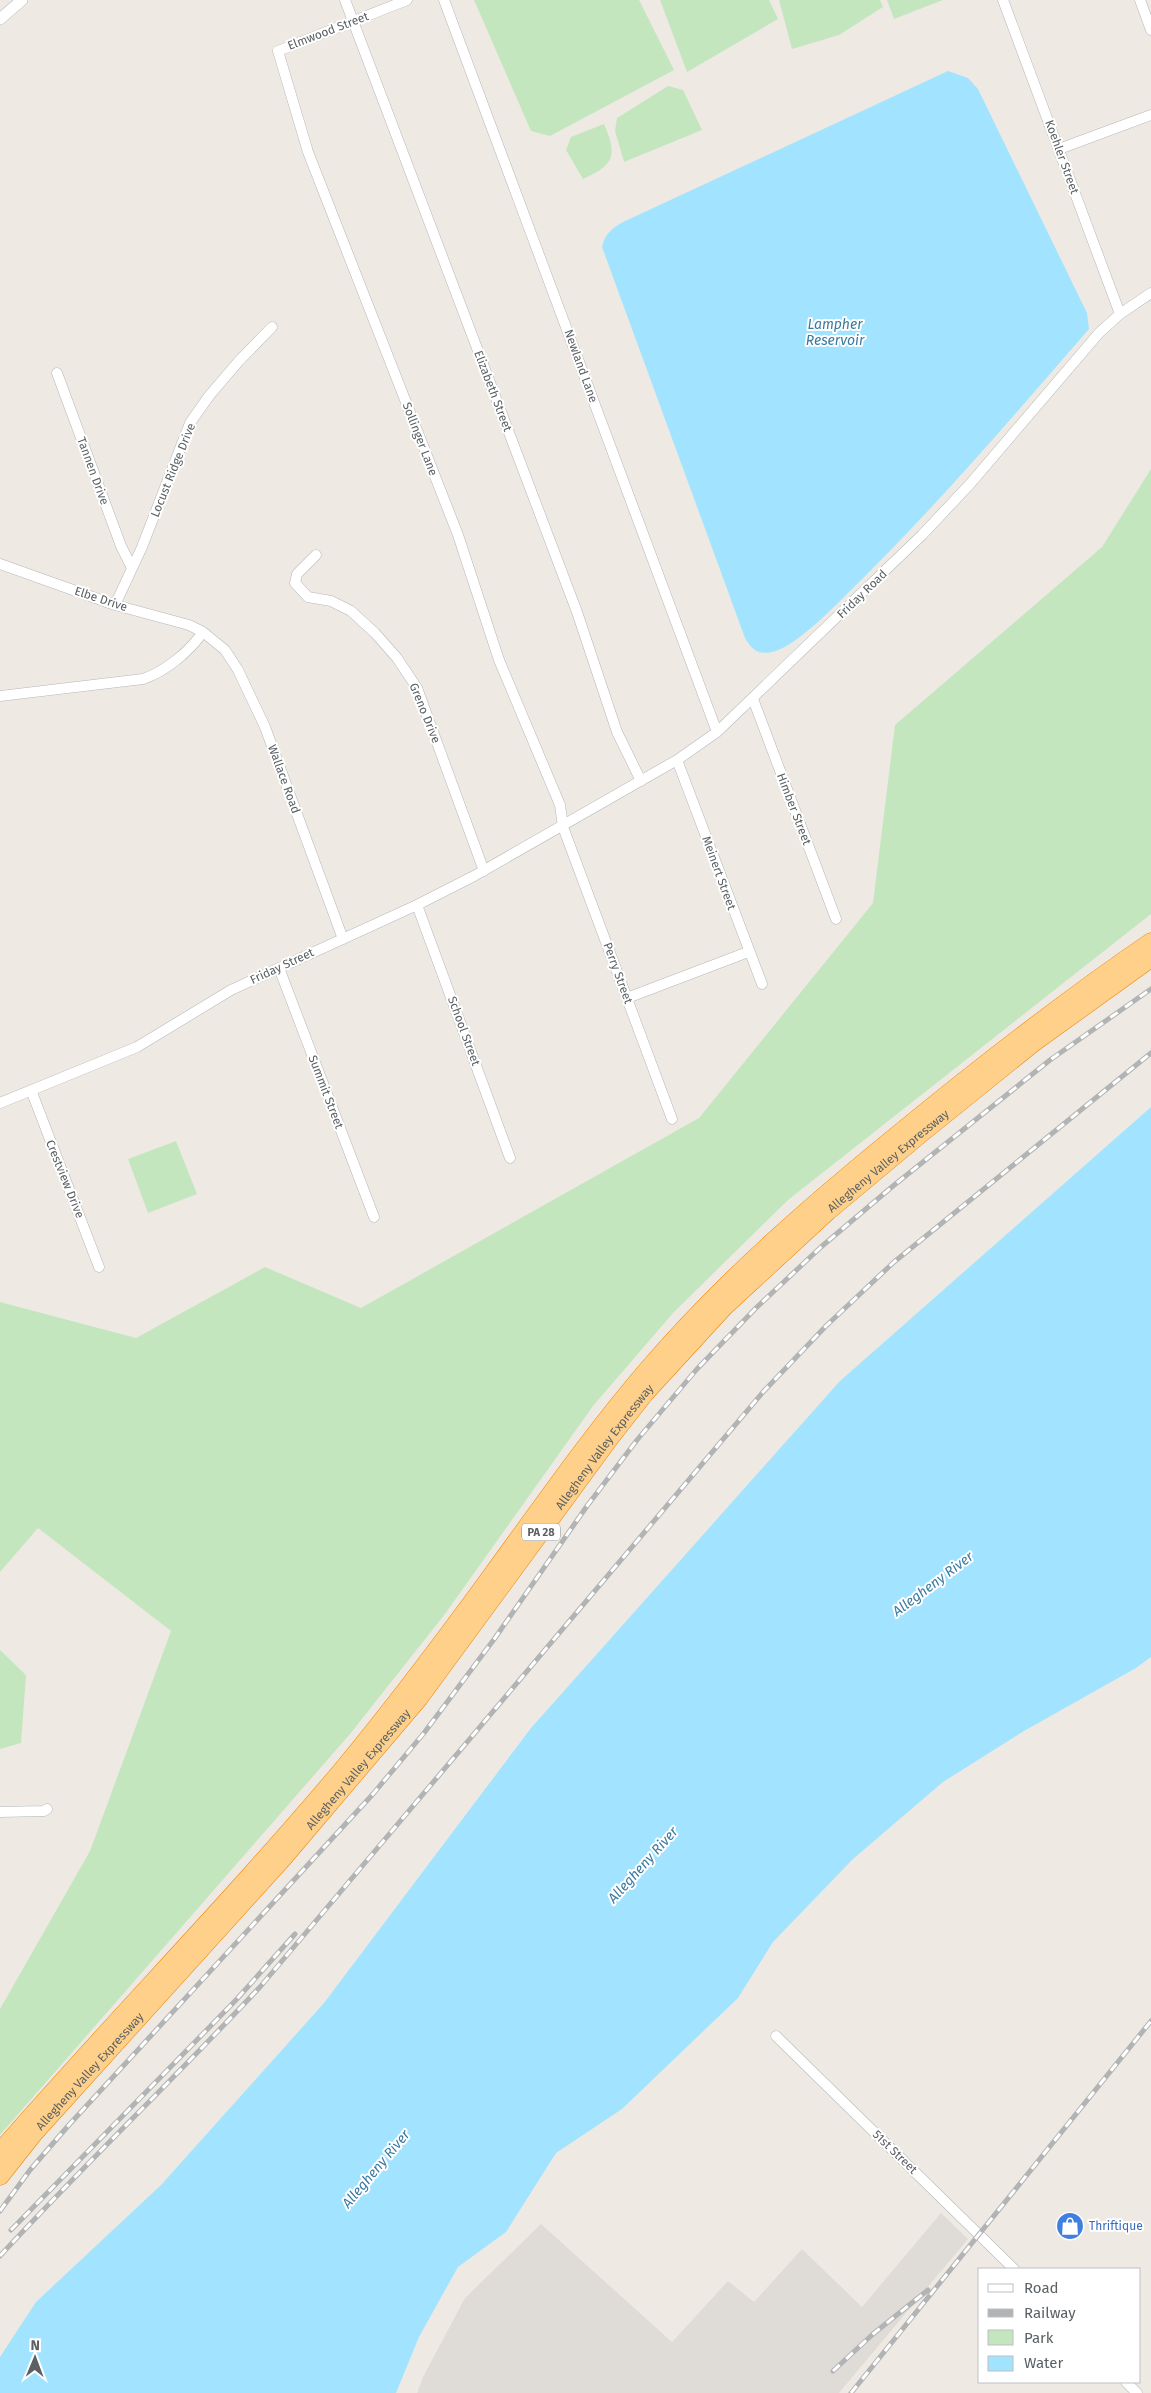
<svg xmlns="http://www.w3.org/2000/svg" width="1151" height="2393" font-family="'Fira Sans',sans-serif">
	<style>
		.industrial { fill: #dfdcd7 }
		.green { fill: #c4e6bf }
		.water { fill: #a2e4ff }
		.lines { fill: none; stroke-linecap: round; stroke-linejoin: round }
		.minor-casing { stroke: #b4b7ba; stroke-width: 11 }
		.tertiary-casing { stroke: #b4b7ba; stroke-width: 12 }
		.motorway-casing { stroke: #f18300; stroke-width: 19 }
		.minor { stroke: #fff; stroke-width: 10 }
		.tertiary { stroke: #fff; stroke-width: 11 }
		.motorway { stroke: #fed08a; stroke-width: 18 }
		.rail-casing { stroke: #b2b3b4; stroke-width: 5 }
		.rail { stroke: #fff; stroke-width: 3; stroke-dasharray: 9; stroke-linecap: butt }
		.labels { text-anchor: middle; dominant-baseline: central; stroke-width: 4; stroke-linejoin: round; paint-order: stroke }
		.shield { fill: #fff; stroke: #8c9092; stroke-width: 1 }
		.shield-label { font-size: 11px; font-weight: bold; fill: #5b6064 }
		.street-label { font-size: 12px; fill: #5b6064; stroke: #fff }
		.shop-label { font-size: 12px; fill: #366cbe; stroke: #fff; text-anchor: start }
		.water-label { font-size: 14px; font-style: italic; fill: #397aa0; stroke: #fff }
	</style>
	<rect width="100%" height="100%" fill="#eeeae3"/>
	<path class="industrial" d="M941,2213L968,2239L839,2393H417L423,2377L465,2298L541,2224L672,2342L728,2281L754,2302L802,2249L862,2307Z"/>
	<path class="green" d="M474,0H639L674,70L550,136L531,131Z
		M660,0H769L778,19L687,72Z
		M779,0H880L883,7L839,35L792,49Z
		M887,0H943L894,19Z
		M668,86L683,90L702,130L624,162L615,131L617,118Z
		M604,124C618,156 614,165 583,179L566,150L571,137Z
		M1151,469V914L788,1200L673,1313L593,1406L445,1614L350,1734L0,2135V2009L90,1851L171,1631L38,1528L0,1572V1302L136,1338L265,1267L361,1308L699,1118L873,903L895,725L1102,547Z
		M176,1141L197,1194L148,1213L128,1159Z
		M0,1650L26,1675L21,1743L0,1749Z"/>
	<path class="water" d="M948,71L968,78L978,89L1087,313L1089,329C1011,419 934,509 849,592C833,608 794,648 772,652C758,655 752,650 745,638L602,247C605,234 611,229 623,222Z
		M1151,1107V1657L1136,1668L1024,1731L943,1782L853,1859L773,1942L738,1998L622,2109L556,2153L506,2232L458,2267L419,2337L396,2393H0V2357L36,2302L161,2185L324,2003L531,1728L840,1381Z"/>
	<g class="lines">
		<g class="minor-casing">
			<path id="minor" d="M345,0L577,612L617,732L641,781
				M407,0L278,51L308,152L458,535L499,660L560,805L563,827L672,1119
				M444,0L717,732
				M1003,0L1120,314
				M1140,0L1151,30
				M1059,149L1151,115
				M57,373L121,546L132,568
				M316,555L297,574L295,583L308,597L331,601L351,611L375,633L397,658L417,688L484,871
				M0,564L115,605L189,625L203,632L225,650L238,670L265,727L343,939
				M115,605L142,547L190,423L209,396L238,362L272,327
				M0,696L143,679C166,671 189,652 203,632
				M753,699L836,919
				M677,760L762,984
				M417,905L510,1158
				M279,968L374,1217
				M627,998L748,952
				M31,1090L99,1267
				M0,1103L137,1047L231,990L417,905L474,876L677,760L717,732L922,535L970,484L1099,333L1120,314L1151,293
				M0,1812L44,1811L47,1809
				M776,2036L1014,2269
				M1126,2382L1137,2393"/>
		</g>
		<g class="tertiary-casing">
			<path id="tertiary" d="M0,19L22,0"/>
		</g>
		<g class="motorway-casing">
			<g id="motorway">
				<path d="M0,2152C112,2023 233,1900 343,1769C395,1706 444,1641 492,1575C544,1504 593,1433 650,1367C724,1281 809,1207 896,1136C979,1068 1063,1002 1151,942"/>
				<path id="s1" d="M0,2176L34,2133L283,1858L419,1698L609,1439L645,1393L724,1307L828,1211L919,1135L1033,1043L1151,958"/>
			</g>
		</g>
		<use href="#minor" class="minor"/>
		<use href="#tertiary" class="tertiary"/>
		<use href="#motorway" class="motorway"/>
		<g class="rail-casing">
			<path id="rail" d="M0,2211L30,2170L68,2126L373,1794L424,1733L495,1638L587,1506L637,1440L697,1369L756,1308L821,1247L893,1186L1050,1060L1151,989
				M11,2230L236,2000L295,1934
				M0,2256C85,2164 175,2078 260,1987L763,1392L826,1326L894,1262L1151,1053
				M833,2371L873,2334L928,2290
				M851,2393L1151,2021"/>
		</g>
		<use href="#rail" class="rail"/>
	</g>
	<defs>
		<g id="shop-disc" transform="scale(1.4375)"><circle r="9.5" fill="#3f7fe0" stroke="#fff"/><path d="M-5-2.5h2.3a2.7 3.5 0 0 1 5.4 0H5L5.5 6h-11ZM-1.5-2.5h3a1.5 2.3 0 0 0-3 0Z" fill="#fff"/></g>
	</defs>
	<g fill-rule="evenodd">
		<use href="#shop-disc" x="1070" y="2226"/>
	</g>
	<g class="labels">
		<rect class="shield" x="522" y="1523.5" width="38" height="17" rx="4"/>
		<g class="shield-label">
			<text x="541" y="1532">PA 28</text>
		</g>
		<g class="street-label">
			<text transform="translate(328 31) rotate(-21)">Elmwood Street</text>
			<text transform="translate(1062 157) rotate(70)">Koehler Street</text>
			<text transform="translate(581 366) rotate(70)">Newland Lane</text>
			<text transform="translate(493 391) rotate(69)">Elizabeth Street</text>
			<text transform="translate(420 439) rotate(69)">Sollinger Lane</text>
			<text transform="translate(173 470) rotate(-68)">Locust Ridge Drive</text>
			<text transform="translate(93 471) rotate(70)">Tannen Drive</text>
			<text transform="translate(862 594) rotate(-44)">Friday Road</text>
			<text transform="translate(101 599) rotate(18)">Elbe Drive</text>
			<text transform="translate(425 713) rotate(68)">Greno Drive</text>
			<text transform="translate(284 779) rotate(70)">Wallace Road</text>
			<text transform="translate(794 809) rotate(69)">Himber Street</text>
			<text transform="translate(719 873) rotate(70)">Meinert Street</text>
			<text transform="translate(282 966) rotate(-25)">Friday Street</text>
			<text transform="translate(618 973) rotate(70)">Perry Street</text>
			<text transform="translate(464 1031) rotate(70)">School Street</text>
			<text transform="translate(326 1092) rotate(69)">Summit Street</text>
			<text stroke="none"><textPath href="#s1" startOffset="1352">Allegheny Valley Expressway</textPath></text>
			<text transform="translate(65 1179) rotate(68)">Crestview Drive</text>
			<text stroke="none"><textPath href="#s1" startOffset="948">Allegheny Valley Expressway</textPath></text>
			<text stroke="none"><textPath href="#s1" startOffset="542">Allegheny Valley Expressway</textPath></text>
			<text stroke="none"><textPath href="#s1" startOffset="138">Allegheny Valley Expressway</textPath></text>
			<text transform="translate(895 2152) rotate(44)">51st Street</text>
		</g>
		<g class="shop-label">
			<text x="1089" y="2226">Thriftique</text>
		</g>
		<g class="water-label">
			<text x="835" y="324">Lampher<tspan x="835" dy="16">Reservoir</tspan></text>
			<text transform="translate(933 1584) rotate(-37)">Allegheny River</text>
			<text transform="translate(643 1865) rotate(-48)">Allegheny River</text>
			<text transform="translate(376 2169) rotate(-50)">Allegheny River</text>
		</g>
	</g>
	<rect x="978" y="2268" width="162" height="115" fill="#ffffff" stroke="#bdbfc1"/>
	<rect x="988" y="2284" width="25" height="8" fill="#ffffff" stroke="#bdbfc1"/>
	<text x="1024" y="2293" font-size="15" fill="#5b6064">Road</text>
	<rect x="988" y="2309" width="25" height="8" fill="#b2b3b4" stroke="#bdbfc1"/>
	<text x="1024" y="2318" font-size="15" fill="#5b6064">Railway</text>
	<rect x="988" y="2330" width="25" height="15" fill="#c4e6bf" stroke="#bdbfc1"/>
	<text x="1024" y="2343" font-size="15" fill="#5b6064">Park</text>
	<rect x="988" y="2356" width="25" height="15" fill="#a2e4ff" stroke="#bdbfc1"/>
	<text x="1024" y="2368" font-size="15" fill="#5b6064">Water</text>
	<g transform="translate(35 2358) rotate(1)" stroke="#ffffff" stroke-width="4" paint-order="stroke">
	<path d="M0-4L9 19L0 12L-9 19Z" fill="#5b6064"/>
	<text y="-8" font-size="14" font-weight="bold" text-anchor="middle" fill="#5b6064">N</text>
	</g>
</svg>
